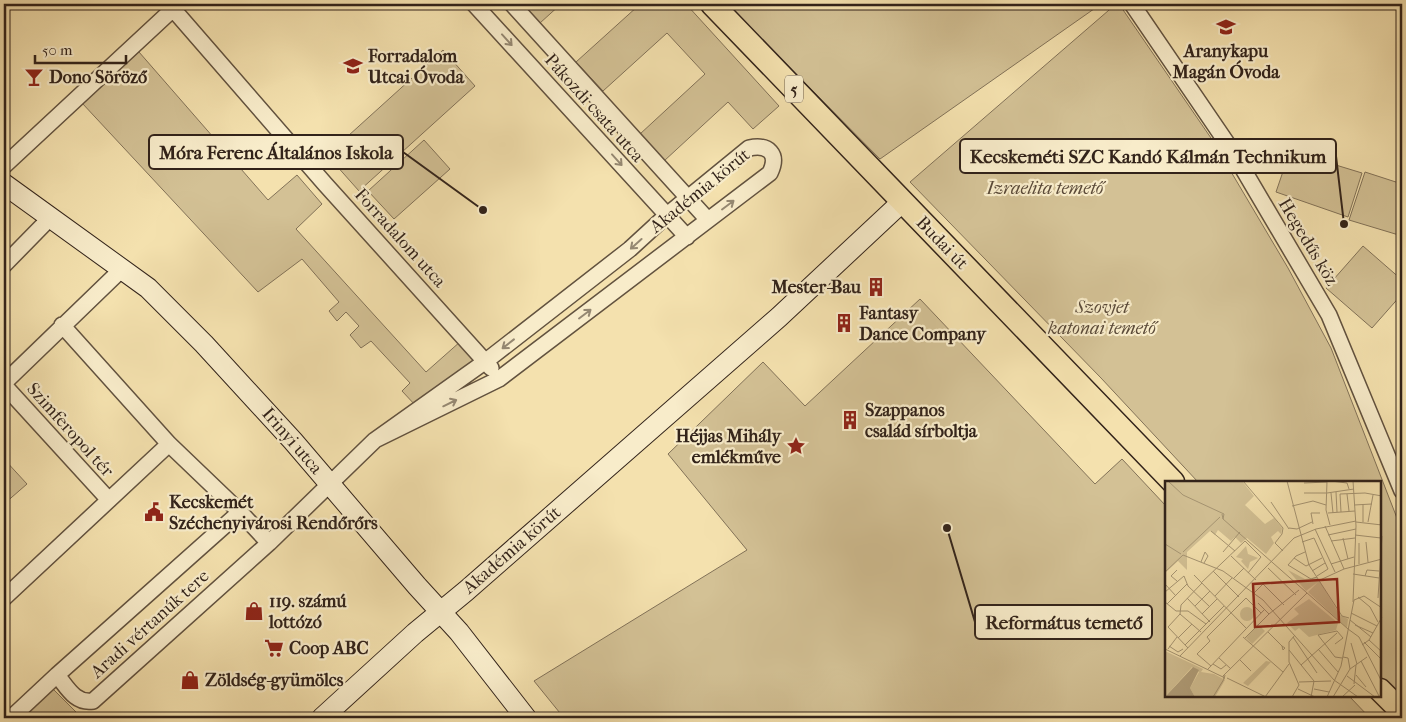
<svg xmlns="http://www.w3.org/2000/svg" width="1406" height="722" font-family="'IM FELL French Canon',serif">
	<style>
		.green { fill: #d3c195; stroke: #827258 }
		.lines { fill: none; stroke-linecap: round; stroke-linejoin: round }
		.street-casing { stroke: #62523f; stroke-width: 18 }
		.secondary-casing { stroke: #32231a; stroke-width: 22 }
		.primary-casing { stroke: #32231a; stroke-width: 25 }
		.street { stroke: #f8ecca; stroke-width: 15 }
		.secondary { stroke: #f8ecca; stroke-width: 20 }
		.primary { stroke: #f4e1ae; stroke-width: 22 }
		.oneway { stroke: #958872 }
		.labels { text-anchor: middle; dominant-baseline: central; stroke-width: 4.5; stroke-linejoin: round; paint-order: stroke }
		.shield { fill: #f8ecca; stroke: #6d5f4f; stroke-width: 1 }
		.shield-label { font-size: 16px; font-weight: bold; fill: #32231a }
		.poi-label { font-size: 18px; font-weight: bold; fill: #32231a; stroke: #f8ecca; text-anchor: start }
		.street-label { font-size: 18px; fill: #32231a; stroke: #f8ecca }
		.park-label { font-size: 18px; font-style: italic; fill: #5a4a39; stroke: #f8ecca }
		.inset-road { fill: none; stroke: #a69573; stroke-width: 1 }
		.view { fill: #8f2418; fill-opacity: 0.15; stroke: #8f2418; stroke-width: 2.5 }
		.inset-edge { fill: none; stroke: #32231a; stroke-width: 2.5 }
		.leader { fill: none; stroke: #32231a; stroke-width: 2 }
		.callout-dot { fill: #32231a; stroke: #f8ecca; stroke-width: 2 }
		.callout { fill: #f8ecca; stroke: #32231a; stroke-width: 2 }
		.callout-label { font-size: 19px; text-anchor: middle; font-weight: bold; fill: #32231a }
	</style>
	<rect width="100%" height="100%" fill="#f4e1ae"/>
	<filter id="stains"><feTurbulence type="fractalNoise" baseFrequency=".004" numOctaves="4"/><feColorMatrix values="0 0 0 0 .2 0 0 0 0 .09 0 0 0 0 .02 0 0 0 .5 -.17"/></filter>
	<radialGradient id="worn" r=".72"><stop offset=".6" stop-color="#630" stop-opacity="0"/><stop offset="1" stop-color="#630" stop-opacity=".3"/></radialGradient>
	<path class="green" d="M523,4H561L540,23Z
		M637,4H686L779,106L753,129L728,102L664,161L640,134L705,74L667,33L603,91L576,62L638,6Z
		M727,4H1101L880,159Z
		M1116,4H1119L1211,138L1288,268L1331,348L1402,531V701L1380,678V482H1198L1101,378L910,182Z
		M443,50L475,86L359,191L327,155Z
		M139,52L268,200L297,175L322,204L296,229L426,372L461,341L478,360L416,406L402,391L410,383L371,341L361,348L350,335L359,326L346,312L337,321L329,311L339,302L302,259L258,292L82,103L109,77Z
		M424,140L450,169L394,219L368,191Z
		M1290,151L1362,173L1348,217L1276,192Z
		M1365,172L1402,184V236L1349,220Z
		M1363,246L1402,280V294L1372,328L1326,288Z
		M920,299L1095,484L1122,459L1166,506V696H1349L1370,718H564L534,681L747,550L668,454L763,362L805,406Z
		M4,459L27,484L4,504Z
		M51,687L82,718H19Z"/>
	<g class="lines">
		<g class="street-casing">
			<path id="street" d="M474,4L687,237
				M512,4L708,220
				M1132,4L1233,152L1329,315L1402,491
				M4,166L173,9L325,184L491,368
				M4,265L50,218
				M62,325L169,444L240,512
				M4,383L122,269
				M4,385L109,500
				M4,598L169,444
				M57,675C67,687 75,704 93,701L269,543
				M11,718L57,675L240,512L269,543L375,440L486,361L630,249L667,215L749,148C769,144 779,154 770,173L499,379L375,440"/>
		</g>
		<g class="secondary-casing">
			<path id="secondary" d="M4,184L148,288L204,344L293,441L417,586L459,632L526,718
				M322,718L415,633L466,591L779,317L902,202"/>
		</g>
		<g class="primary-casing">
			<path id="primary" d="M712,4L1173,482
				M1380,690L1402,712"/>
		</g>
		<use href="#street" class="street"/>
		<use href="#secondary" class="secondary"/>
		<use href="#primary" class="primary"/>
	</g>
	<defs><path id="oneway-shaft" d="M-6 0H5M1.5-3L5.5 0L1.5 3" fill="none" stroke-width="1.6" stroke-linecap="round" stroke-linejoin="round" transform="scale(1.25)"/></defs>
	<g class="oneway">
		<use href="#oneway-shaft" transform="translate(507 40) rotate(48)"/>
		<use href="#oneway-shaft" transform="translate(617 160) rotate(48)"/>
		<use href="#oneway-shaft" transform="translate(728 205) rotate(-37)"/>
		<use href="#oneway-shaft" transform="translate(636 244) rotate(138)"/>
		<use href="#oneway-shaft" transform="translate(585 314) rotate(-37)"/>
		<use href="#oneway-shaft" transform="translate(508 344) rotate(142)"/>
		<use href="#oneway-shaft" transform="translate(450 403) rotate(-26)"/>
	</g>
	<defs>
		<g id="school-bare" transform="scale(1.5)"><path d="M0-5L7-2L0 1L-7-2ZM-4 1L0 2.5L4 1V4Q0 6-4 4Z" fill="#8f2418" stroke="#f8ecca" stroke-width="2.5" paint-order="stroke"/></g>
		<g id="bar-bare" transform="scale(1.5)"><path d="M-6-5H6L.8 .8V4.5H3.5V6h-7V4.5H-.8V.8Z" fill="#8f2418" stroke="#f8ecca" stroke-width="2.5" paint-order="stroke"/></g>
		<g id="building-bare" transform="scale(1.5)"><path d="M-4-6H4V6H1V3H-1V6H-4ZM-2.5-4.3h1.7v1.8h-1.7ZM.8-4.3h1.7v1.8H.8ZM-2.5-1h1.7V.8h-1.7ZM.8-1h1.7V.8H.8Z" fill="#8f2418" stroke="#f8ecca" stroke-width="2.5" paint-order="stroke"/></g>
		<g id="sight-bare" transform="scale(1.5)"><path d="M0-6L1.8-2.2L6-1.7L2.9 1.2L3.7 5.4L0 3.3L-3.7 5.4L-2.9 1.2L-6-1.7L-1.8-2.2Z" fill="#8f2418" stroke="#f8ecca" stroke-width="2.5" paint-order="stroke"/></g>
		<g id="civic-bare" transform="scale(1.5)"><path d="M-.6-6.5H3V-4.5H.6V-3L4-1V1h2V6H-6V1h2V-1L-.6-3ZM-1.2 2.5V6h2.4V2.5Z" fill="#8f2418" stroke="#f8ecca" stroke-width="2.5" paint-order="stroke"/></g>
		<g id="shop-bare" transform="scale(1.5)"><path d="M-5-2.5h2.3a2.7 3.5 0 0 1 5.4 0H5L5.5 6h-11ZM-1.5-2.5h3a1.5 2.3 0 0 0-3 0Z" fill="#8f2418" stroke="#f8ecca" stroke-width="2.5" paint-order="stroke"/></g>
		<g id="supermarket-bare" transform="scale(1.5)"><path d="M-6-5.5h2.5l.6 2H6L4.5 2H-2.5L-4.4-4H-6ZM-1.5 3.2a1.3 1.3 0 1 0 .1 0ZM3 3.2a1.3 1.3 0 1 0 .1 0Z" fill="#8f2418" stroke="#f8ecca" stroke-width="2.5" paint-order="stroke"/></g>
	</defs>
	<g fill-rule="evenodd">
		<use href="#school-bare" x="1226" y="27"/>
		<use href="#school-bare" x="353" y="66"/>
		<use href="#bar-bare" x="34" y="77"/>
		<use href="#building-bare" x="876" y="287"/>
		<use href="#building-bare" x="844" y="323"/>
		<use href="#building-bare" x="850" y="420"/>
		<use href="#sight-bare" x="796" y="446"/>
		<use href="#civic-bare" x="154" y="512"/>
		<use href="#shop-bare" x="254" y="611"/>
		<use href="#supermarket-bare" x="274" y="648"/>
		<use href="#shop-bare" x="190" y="680"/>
	</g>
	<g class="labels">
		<rect class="shield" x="785" y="75.5" width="18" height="27" rx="4"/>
		<g class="shield-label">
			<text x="794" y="89">5</text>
		</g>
		<g class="poi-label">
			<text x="1226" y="51" text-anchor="middle">Aranykapu<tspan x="1226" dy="21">Magán Óvoda</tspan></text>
			<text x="368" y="56">Forradalom<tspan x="368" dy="21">Utcai Óvoda</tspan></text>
			<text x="49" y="77">Dono Söröző</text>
			<text x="861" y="287" text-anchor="end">Mester-Bau</text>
			<text x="859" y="313">Fantasy<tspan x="859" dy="21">Dance Company</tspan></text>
			<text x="865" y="410">Szappanos<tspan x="865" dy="21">család sírboltja</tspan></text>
			<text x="781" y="436" text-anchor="end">Héjjas Mihály<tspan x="781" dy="21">emlékműve</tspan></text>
			<text x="169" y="502">Kecskemét<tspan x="169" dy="21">Széchenyivárosi Rendőrőrs</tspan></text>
			<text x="269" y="601">119. számú<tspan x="269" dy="21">lottózó</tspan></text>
			<text x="289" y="648">Coop ABC</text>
			<text x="205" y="680">Zöldség-gyümölcs</text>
		</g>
		<g class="street-label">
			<text transform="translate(594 108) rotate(48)">Pákozdi csata utca</text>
			<text transform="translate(700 191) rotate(-39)">Akadémia körút</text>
			<text transform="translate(400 238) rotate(48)">Forradalom utca</text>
			<text transform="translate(1308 242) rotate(59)">Hegedűs köz</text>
			<text transform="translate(942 243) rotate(46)">Budai út</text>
			<text transform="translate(70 430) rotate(48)">Szimferopol tér</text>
			<text transform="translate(292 441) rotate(49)">Irinyi utca</text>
			<text transform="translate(512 550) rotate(-41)">Akadémia körút</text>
			<text transform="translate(150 624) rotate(-42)">Aradi vértanúk tere</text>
		</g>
		<g class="park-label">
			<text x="1045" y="188">Izraelita temető</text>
			<text x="1102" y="307">Szovjet<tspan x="1102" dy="21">katonai temető</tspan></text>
		</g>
	</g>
	<g transform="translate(1165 481)">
		<rect width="216" height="216" fill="#f4e1ae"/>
		<path d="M0,0H77L89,15L80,24L100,43L109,37L117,47L116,53L113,50L106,56L109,62L101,73L82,57L76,62L70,56L66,60L53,49L50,54L45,50L22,71V89L13,80L0,92ZM81,65L83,73L93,77L85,81L83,88L76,80L78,78L71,76ZM123,89L140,98L152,96L175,134L183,138L182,147L143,111L153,101L141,110ZM144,118L173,142L171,149L144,156L134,147L130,150L122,142L134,133L129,128ZM75 133a7 7 0 1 1 14 0a7 7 0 1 1-14 0ZM93,143L100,150L87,163L81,157ZM0,170L38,188L36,191L49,193L60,199L50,216H30L25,207L34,191L27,186L0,216ZM101,180L106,181L83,205L78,202Z" fill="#d3c195"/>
		<path d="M28,186L34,189L25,207L30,216H0Z" fill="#b2a07c"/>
		<path class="inset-road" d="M3,0L18,14L59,33L58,38L57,33M78,0L118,47M122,0L144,84L177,135L184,137M162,0L161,29L165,44M166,0L182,2L184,8M139,2L162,1M171,11L172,31M139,12H161M162,12L189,8M166,12L168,32M182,13L184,30M106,21L124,48M189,24L207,23M127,25L148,20L161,24M176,31L175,13L200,12L217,15M163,32L190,30M58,38L183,148M191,41L217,44M198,41V23M203,41L208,14M148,43L146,32H155M160,45L179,88M118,47L117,53L110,62L118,70M124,47L132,48L147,41M150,48L170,91M46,50L70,70M163,54L191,48M190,54L216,57M178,57L183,78M166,60L190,57M137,61L149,57L163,88L152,95M201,61L203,81M194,62V83M0,63L16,73M18,71L55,36M58,71L75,51M140,71L131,75L123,84L146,98L152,96M18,74L58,90L98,119L169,199L193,216M66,75L91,99M129,77L141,85L157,77M36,81L40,71L43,75L39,82M166,83L189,76M103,87L131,114M48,90L74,116M147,90L160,82M0,91L18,74M188,93L214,97M29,94L81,147M200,95L202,89L214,90M68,98L79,87M155,99L179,88L217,78M12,100L6,95L12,89M36,102L80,60L96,76L83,92M0,103L11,115M0,111L19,95L23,105L45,126M88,113L98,103L119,124M50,115L67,97M193,116L205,126L213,141M22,117L45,141M213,117L217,55M0,121L11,130H23L41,143M188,121L191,45L188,0M93,122L104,133M2,123L22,103M30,125L45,110M186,132L212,145M15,133L36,151M37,133L52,118M185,139L206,156M190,144L208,152M183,148L194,156L217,201M103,151L117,165L120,167L118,169L117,165M78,156L118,191M128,156L152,192M13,157L27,143M80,157L104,133L134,109M204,159L217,171M199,161L217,179M186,162L192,183M170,163L178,157L172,150L153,154L170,176L177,177M20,164L59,125M197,164L204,159L217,136M4,165L13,171L18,168M23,167L3,146L15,133L16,124L37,102M0,168L58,196M3,168L12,156M153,168L173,191M124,169L149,200L146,216M15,175L129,57L151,48L191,40M178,176L183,177L185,188M54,177L66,188M75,179L86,190M196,180L214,215M48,183L56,188L61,184M136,184L172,152M46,185L32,173L45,160L42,156L81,117L96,132M43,188L99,129M60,194L59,198L58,195L142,112M191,194L201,206M182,195L210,216M62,197L101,216M134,201L166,200M189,203L191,184M133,208L150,216M149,208L164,211M48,216L59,198M100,216L124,183M127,216L134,204L124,181V161L130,154M162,216L176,185L189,119L199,115L217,127M168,216L185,188L202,176M177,216L190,204"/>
		<path class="view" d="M172,98L174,141L90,146L88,103Z"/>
		<rect width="216" height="216" class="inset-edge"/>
	</g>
	<path class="leader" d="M483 210L403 152M1344 224L1336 156M947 528L975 622"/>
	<g class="callout-dot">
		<circle cx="483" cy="210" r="5"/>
		<circle cx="1344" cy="224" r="5"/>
		<circle cx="947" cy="528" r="5"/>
	</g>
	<g class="callout">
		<rect x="149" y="135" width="254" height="34" rx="5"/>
		<rect x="960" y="139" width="376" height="34" rx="5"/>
		<rect x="975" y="605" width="177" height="34" rx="5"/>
	</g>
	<g class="callout-label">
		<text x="276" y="159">Móra Ferenc Általános Iskola</text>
		<text x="1148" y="163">Kecskeméti SZC Kandó Kálmán Technikum</text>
		<text x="1064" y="629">Református temető</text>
	</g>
	<rect width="1406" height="722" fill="none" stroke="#f4e1ae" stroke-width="20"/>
	<rect x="5" y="5" width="1396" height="712" fill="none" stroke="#32231a" stroke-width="2.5"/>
	<rect x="10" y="10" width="1386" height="702" fill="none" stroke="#32231a"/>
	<path d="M35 55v8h91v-8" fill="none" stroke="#32231a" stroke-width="2.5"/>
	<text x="42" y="55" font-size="15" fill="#32231a" stroke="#f8ecca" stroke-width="4" paint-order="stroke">50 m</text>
	<rect width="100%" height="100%" filter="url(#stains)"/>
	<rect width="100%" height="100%" fill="url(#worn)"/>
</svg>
